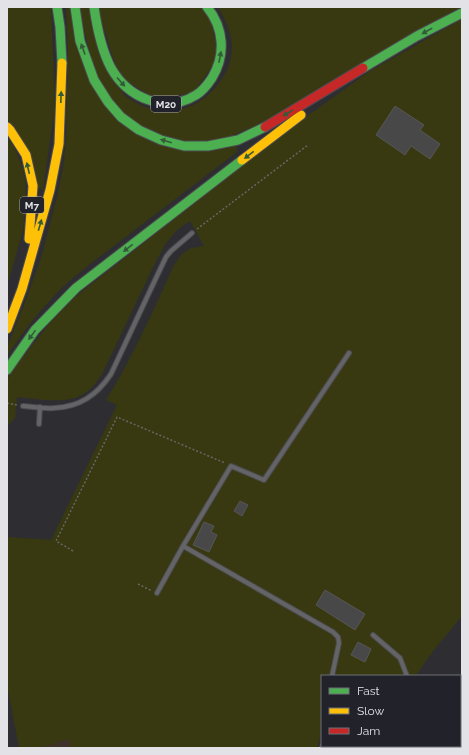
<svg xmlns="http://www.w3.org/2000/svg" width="469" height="755" font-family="Raleway,sans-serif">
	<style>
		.commercial { fill: #3e3127 }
		.green { fill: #383910 }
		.building { fill: #494848; stroke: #575657 }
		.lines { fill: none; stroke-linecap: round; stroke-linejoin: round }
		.lane-casing { stroke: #4b4b50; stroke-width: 6 }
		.street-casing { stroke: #4b4b50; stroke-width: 10 }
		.fast-casing { stroke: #4b4b50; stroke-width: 11 }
		.slow-casing { stroke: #4b4b50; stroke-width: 11 }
		.jam-casing { stroke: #4b4b50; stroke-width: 11 }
		.path { stroke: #666668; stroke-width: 1.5; stroke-dasharray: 2 2; stroke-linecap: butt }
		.lane { stroke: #646467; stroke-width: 4 }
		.street { stroke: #646467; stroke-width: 8 }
		.fast { stroke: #4caf50; stroke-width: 9 }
		.slow { stroke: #ffc107; stroke-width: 9 }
		.jam { stroke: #c62828; stroke-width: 9 }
		.oneway { fill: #335b39 }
		.labels { text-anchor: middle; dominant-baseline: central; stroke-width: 3.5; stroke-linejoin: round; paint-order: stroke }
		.shield { fill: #22232a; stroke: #a8a9ae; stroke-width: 1 }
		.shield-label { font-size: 10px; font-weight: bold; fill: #e2e2e7 }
	</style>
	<rect width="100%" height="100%" fill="#2e2e32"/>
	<path class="commercial" d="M68,739L71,748H40Z"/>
	<path class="green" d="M7,7H51L55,105L43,190L38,188L7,121Z
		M66,7H71L76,42L134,133L237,146V152L90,264C78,274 66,283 55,295C37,313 22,334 7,356V347L25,303L42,255L57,197L63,168L66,141L68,46Z
		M79,7H89L123,94C153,119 191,116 216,87C226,75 232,62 232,47C232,33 225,19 218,7H462L275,117L217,142L166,139L131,121L107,94L93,67Z
		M97,7H203L211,18L218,58L194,92L157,100L119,76Z
		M462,20V616L433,651L417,674L412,676H322V731L317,748H71L68,739L40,748H19L7,685V537L51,540L117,405L106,400C133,357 153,311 174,265L181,255L191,248L204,246L190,221L178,229L166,243L155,263L102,374C97,381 93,388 85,393C68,405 37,399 17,397L15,418L7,426V380L13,370L49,324L75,297L292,127L370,71L457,22Z
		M7,137L14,147L23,169L25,181L26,195L23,230L7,287Z"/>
	<path class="building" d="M395,106L424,125L420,130L440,144L430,159L411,146L405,155L376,135Z
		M240,501L248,505L242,516L234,511Z
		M204,522L214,526L211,532L217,535L209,552L193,545Z
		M325,590L365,614L355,630L316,605Z
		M358,642L371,649L365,662L351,655Z"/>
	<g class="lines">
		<g class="lane-casing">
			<path id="lane" d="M23,406C33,407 44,409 54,408C80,407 97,395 111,374L156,278L166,257L171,251L192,233
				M39,424L40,407
				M183,546L333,632L338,637L339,643L332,676
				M157,593L183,546L231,466L264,480L349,353
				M373,635L400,658L407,676"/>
		</g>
		<g class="street-casing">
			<path id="street" d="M460,698L462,697
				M422,746V748
				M324,748L325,746"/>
		</g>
		<g class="fast-casing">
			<path id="fast" d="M57,7L60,27L62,63
				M75,7L80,41L94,80L108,102L121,117L139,130L161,140L184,146H208L238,140L265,127
				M94,7C97,28 101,49 111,68C128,98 165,114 196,95C203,91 208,84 212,78C226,55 224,28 207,7
				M363,68L417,36L462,13
				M7,370L35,330L76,288L242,160"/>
		</g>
		<g class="slow-casing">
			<path id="slow" d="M7,127L10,130L26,155L33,186L29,239
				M242,160L301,115
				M7,329L22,289L50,190L59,144L62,63"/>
		</g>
		<g class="jam-casing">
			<path id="jam" d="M265,127L363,68"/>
		</g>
		<path class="path" d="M197,229L308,145
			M7,403L17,405
			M73,551L56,541L117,417L225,463
			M138,584L152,591"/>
		<use href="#lane" class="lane"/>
		<use href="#street" class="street"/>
		<use href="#fast" class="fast"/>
		<use href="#slow" class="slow"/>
		<use href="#jam" class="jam"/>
	</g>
	<defs><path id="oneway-solid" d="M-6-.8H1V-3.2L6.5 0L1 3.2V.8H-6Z"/></defs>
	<g class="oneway">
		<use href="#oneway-solid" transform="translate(427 31) rotate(151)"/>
		<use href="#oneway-solid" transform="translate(83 49) rotate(-110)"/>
		<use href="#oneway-solid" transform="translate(220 57) rotate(-79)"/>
		<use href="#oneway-solid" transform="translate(121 82) rotate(48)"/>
		<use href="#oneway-solid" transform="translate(61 97) rotate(-88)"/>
		<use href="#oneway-solid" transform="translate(288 113) rotate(149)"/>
		<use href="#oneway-solid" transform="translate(166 141) rotate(-164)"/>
		<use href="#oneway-solid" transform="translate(249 155) rotate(142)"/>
		<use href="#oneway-solid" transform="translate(28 168) rotate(-103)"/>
		<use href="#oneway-solid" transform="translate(40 225) rotate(-74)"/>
		<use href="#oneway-solid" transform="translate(128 248) rotate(142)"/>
		<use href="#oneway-solid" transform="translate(32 335) rotate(126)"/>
	</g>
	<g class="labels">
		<g class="shield">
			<rect x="151" y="96" width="30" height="16" rx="3"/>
			<rect x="20" y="197" width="24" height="16" rx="3"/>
		</g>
		<g class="shield-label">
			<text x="166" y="104">M20</text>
			<text x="32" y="205">M7</text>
		</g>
	</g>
	<rect width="469" height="755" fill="none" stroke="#e2e2e7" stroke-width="16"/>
	<rect x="321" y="675" width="140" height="72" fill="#22232a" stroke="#6f6f76"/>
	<rect x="329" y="688" width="20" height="6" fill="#4caf50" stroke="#6f6f76"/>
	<text x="357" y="695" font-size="12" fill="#e2e2e7">Fast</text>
	<rect x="329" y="708" width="20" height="6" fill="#ffc107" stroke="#6f6f76"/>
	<text x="357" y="715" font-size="12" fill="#e2e2e7">Slow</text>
	<rect x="329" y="728" width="20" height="6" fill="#c62828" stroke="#6f6f76"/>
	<text x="357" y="735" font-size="12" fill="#e2e2e7">Jam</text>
</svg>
